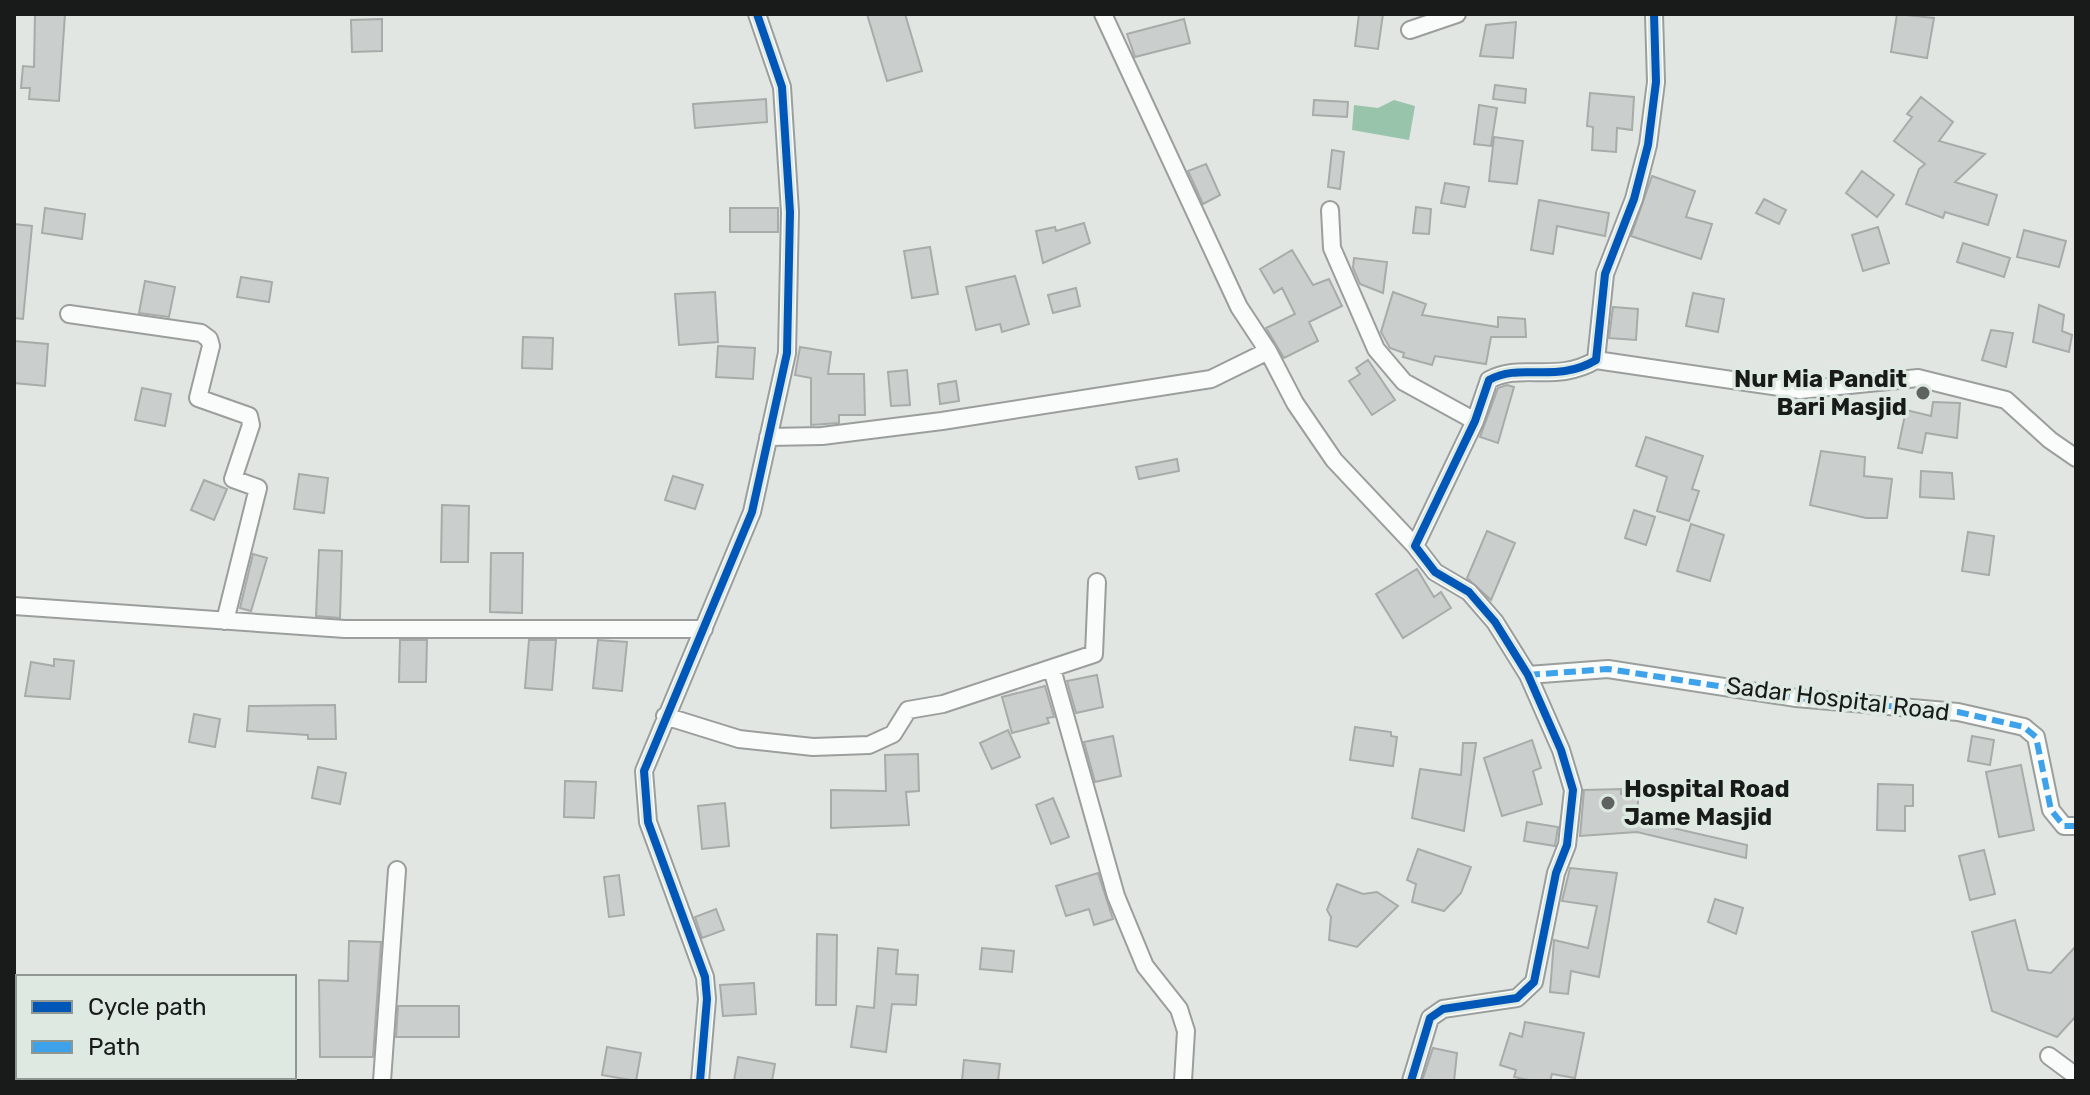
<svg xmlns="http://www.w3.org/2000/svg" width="2090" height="1095" font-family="Rubik,sans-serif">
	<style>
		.water { fill: #98c4ac }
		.building { fill: #cacecc; stroke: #a7aba9; stroke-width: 2 }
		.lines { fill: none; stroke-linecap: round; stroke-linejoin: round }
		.street-casing { stroke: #9a9e9c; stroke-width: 20 }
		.street { stroke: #fafbfb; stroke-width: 16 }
		.quiet { stroke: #3da2ea; stroke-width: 6; stroke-dasharray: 12 6; stroke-linecap: butt }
		.cycleway-casing { stroke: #dee9e2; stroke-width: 13 }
		.cycleway { stroke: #0057b8; stroke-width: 8 }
		.poi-dot { fill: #5e6260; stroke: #dee9e2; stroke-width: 3 }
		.labels { text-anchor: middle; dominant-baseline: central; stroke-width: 7; stroke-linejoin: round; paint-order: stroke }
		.poi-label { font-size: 24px; font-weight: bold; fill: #181b19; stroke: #dee9e2; text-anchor: end }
		.street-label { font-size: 24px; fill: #181b19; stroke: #dee9e2 }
	</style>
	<rect width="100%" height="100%" fill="#e1e6e3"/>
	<path class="water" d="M1394,100L1415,106L1409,140L1352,130L1354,105L1378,108Z"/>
	<path class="building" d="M35,14H65L59,101L29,99L30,88H21L23,66L34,67Z
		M867,14H905L922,71L887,81Z
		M1359,14H1383L1378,49L1355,46Z
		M1897,14L1934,18L1927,58L1891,52Z
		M382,19V51L352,52L351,20Z
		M1184,19L1190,43L1135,57L1127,34Z
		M1516,22L1513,58L1480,56L1486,25Z
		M1495,85L1526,89L1525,103L1493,99Z
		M1590,93L1634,97L1632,130L1617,128L1616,152L1592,150L1593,127L1587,126Z
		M1921,97L1953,122L1939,141L1985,154L1955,182L1997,195L1988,225L1945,212L1943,218L1906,204L1919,169L1925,164L1894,141L1912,117L1907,114Z
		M766,99L767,122L695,128L693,104Z
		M1314,100L1348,102L1347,117L1313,115Z
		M1479,105L1497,108L1491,146L1474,144Z
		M1494,137L1523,141L1517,184L1489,181Z
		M1332,150L1344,152L1340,189L1328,187Z
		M1206,164L1220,195L1203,204L1188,171Z
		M1862,171L1894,195L1877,217L1846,193Z
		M1652,176L1695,191L1686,217L1712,224L1701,259L1631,236Z
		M1445,183L1469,187L1465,207L1441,203Z
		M1764,199L1786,210L1779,224L1756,213Z
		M1539,200L1609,213L1605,236L1557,226L1553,254L1531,250Z
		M1416,207L1431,209L1429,234L1413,233Z
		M45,208L85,214L82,239L42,233Z
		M730,208H778V232H730Z
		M1084,223L1090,243L1043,263L1036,231L1055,227L1056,231Z
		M14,224L32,226L23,319L14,318Z
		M1878,227L1889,263L1863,271L1852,235Z
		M2024,230L2066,241L2059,267L2017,257Z
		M1963,243L2010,258L2004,277L1957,262Z
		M930,247L938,294L912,298L904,251Z
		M1292,250L1313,285L1329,279L1342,306L1309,322L1318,341L1284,358L1266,328L1295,314L1282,288L1274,293L1260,269Z
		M1354,258L1387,262L1383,293L1360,284L1353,268Z
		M1015,276L1029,324L1002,332L1000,324L976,330L966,287Z
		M241,277L272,282L269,302L237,297Z
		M145,281L175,287L169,317L139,313Z
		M1076,288L1080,306L1053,313L1048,295Z
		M715,292L718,342L679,345L675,294Z
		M1393,292L1426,304L1422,315L1498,327V317L1525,319L1526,337H1491L1486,364L1435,356L1432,365L1403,357L1404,353L1390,348L1381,332Z
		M1693,293L1724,299L1718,332L1686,326Z
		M2039,305L2064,315L2062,331L2072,335L2069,352L2033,342Z
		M1613,307L1638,309L1636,340L1609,338Z
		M1991,330L2013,333L2006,367L1982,360Z
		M523,337L553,338L552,369L522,368Z
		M14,341L48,344L45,386L14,383Z
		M718,346L755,348L753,379L716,377Z
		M800,347L831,352L828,374H864L865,415H839V423L811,425V378L795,375Z
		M1368,360L1395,400L1372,415L1349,381L1360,374L1356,368Z
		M907,370L910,405L891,406L888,372Z
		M956,381L959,401L940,404L938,384Z
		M1507,385L1514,387L1498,443L1480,437L1498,388Z
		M142,388L171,394L165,426L135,420Z
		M1933,402L1960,403L1957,438L1926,433L1922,453L1898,448L1906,410L1931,416Z
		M1646,437L1703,456L1692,489L1699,491L1689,521L1657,511L1667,477L1636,466Z
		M1821,451L1865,457L1864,476L1892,479L1887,518H1866L1810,505Z
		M1177,459L1179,471L1139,479L1136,467Z
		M1921,471L1952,473L1954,499L1920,497Z
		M299,474L328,478L324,513L294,509Z
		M673,476L703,485L695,509L665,500Z
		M204,480L227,489L214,520L191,510Z
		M442,505L469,506L468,562H441Z
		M1634,510L1655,517L1646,545L1625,538Z
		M1691,524L1724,535L1710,581L1677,571Z
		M1487,531L1515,543L1491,600L1467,578Z
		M1968,532L1994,536L1989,575L1962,571Z
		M319,550L342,551L340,618L316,616Z
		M491,553H523L522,613L490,612Z
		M253,554L267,558L251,611L240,608Z
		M1417,569L1434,597L1441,592L1451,608L1403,638L1376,594Z
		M400,640H427L426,682H399Z
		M529,640H556L552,690L525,688Z
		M598,640L627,642L622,691L593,688Z
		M54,659L74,661L70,699L25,696L31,662L54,666Z
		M1097,675L1103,707L1076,713L1067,681Z
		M1045,686L1054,717L1047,718L1049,723L1012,733L1002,697Z
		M335,705L336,739H308V735L247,731L249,706Z
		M194,714L220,719L215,747L189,742Z
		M1355,727L1391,732V736L1397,737L1393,766L1350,760Z
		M1008,730L1020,757L992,769L980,743Z
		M1113,736L1121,776L1095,782L1084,742Z
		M1972,736L1994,740L1990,765L1968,761Z
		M1532,740L1541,768L1533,771L1542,804L1502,816L1484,758Z
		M1463,743H1476L1464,831L1412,818L1420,769L1461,775Z
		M918,754L919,791L906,792L909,825L831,828V790L886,791L885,755Z
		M2021,765L2034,830L1999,837L1986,772Z
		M318,767L346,773L340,804L312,798Z
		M565,781L596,782L594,818L564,817Z
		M1878,784L1913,785V806H1905V831L1877,830Z
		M1621,789V794H1638V820L1747,845L1746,858L1637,832L1580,836L1584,790Z
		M1053,798L1069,837L1051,844L1036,805Z
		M725,803L729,846L702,849L698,806Z
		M1527,822L1558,827L1555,846L1524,841Z
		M1418,849L1471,867L1461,893L1444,911L1412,902L1416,884L1407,880Z
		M1984,850L1995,894L1970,900L1959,856Z
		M1570,868L1617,873L1599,977L1571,971L1568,994L1550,992L1554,940L1588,948L1597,906L1562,901Z
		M1098,873L1113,919L1094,925L1089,909L1066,916L1056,886Z
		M619,875L624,915L609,917L604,877Z
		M1337,884L1363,894L1377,892L1398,906L1357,947L1329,940L1331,917L1327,910Z
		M1715,899L1743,908L1736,934L1708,922Z
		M716,909L724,930L702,938L695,917Z
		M2015,920L2028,970L2051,973L2076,946V1016L2057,1037L1992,1011L1972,932Z
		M817,934L837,935L836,1005H816Z
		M349,941L381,942L373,1057H320L319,980L348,981Z
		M878,948L898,950L896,974L918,975L916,1005L892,1004L886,1052L851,1047L857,1006L874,1008Z
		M982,948L1014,951L1012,972L980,969Z
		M754,983L756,1014L723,1016L720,985Z
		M398,1006H459V1037H396Z
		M1525,1022L1584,1033L1575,1078L1552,1074L1550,1081H1533L1514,1077L1516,1070L1500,1065L1510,1033L1522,1037Z
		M607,1047L641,1053L636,1081L602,1075Z
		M1433,1048L1457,1053L1454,1081H1422Z
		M738,1057L775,1064L772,1081H734Z
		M964,1060L1000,1064L998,1081H962Z"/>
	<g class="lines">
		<g class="street-casing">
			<path id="street" d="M1103,14L1239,307L1268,351L1295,403L1334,460L1415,546
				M1410,30L1457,14
				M1330,210L1332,248L1376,349L1404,382L1475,421
				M69,314L201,333L209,339L211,346L198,398L249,416L251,425L233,479L258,488L225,621
				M1596,360L1800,390L1918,378L2006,400L2050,440L2076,458
				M768,437L822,436L942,421L1211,379L1268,351
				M14,606L345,629H704
				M1052,669L1116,896L1145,966L1179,1009L1186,1031L1183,1081
				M1528,675L1608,669L1796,698L1958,712L2024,727L2036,737L2051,810L2064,826H2076
				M665,716L739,739L813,747L869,745L893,734L908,710L943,704L1094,654L1097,582
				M2049,1056L2076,1076
				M382,1081L397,870
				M700,1081L707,999L705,977L648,822L644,771L752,512L787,353L790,212L782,87L757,14
				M1411,1081L1430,1018L1443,1009L1517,998L1534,982L1556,873L1567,845L1573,790L1561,750L1528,675L1495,622L1469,592L1435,572L1415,546L1475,421L1489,380C1521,362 1556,384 1596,360L1605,274L1634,199L1648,145L1656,82L1654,14"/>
		</g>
		<use href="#street" class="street"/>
		<path class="quiet" d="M1528,675L1608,669L1796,698L1958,712L2024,727L2036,737L2051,810L2064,826H2076"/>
		<g class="cycleway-casing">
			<path id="cycleway" d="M700,1081L707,999L705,977L648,822L644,771L752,512L787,353L790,212L782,87L757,14
				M1411,1081L1430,1018L1443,1009L1517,998L1534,982L1556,873L1567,845L1573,790L1561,750L1528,675L1495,622L1469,592L1435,572L1415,546L1475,421L1489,380C1521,362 1556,384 1596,360L1605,274L1634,199L1648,145L1656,82L1654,14"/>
		</g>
		<use href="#cycleway" class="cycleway"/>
	</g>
	<g class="poi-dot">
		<circle cx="1923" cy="393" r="8"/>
		<circle cx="1608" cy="803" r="8"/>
	</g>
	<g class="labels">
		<g class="poi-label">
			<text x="1907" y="379">Nur Mia Pandit<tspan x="1907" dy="28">Bari Masjid</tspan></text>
			<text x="1624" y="789" text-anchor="start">Hospital Road<tspan x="1624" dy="28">Jame Masjid</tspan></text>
		</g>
		<g class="street-label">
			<text transform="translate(1838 699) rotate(7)">Sadar Hospital Road</text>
		</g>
	</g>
	<rect width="2090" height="1095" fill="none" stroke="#181b19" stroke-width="32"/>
	<rect x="16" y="975" width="280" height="104" fill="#dee9e2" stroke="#8f9792" stroke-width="2"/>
	<rect x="32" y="1001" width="40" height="12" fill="#0057b8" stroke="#8f9792" stroke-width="2"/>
	<text x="88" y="1015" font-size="24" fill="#181b19">Cycle path</text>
	<rect x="32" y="1041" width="40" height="12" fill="#3da2ea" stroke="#8f9792" stroke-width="2"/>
	<text x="88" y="1055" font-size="24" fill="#181b19">Path</text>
</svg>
